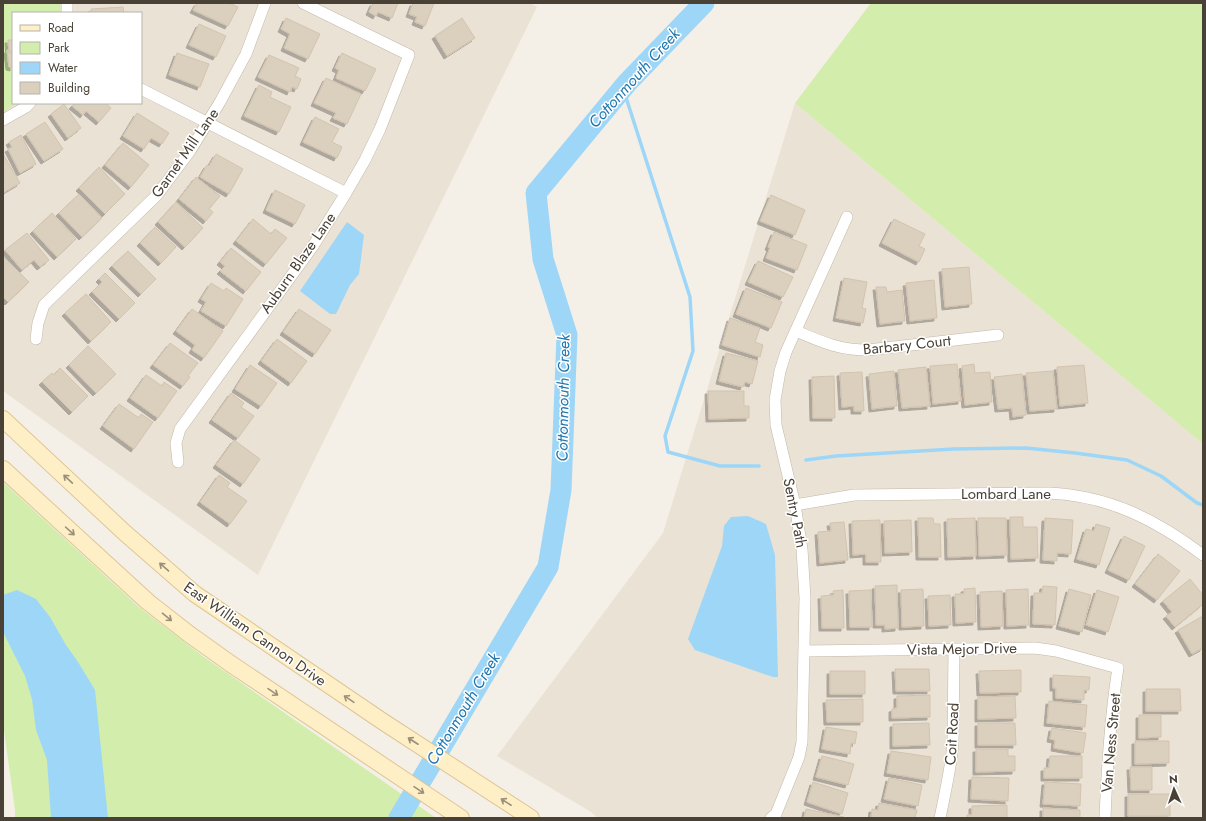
<svg xmlns="http://www.w3.org/2000/svg" width="1206" height="821" font-family="Jost,sans-serif">
	<style>
		.residential { fill: #eae2d5; fill-rule: evenodd }
		.green { fill: #d3edac }
		.water { fill: #9ed6f7 }
		.lines { fill: none; stroke-linecap: round; stroke-linejoin: round }
		.stream { stroke: #9ed6f7; stroke-width: 3.5 }
		.river { stroke: #9ed6f7; stroke-width: 21 }
		.building { fill: #dbcfbe; stroke: #d3c3ae; filter: url(#shadow) }
		.street-casing { stroke: #c2b8a9; stroke-width: 12 }
		.secondary-casing { stroke: #ddc695; stroke-width: 18 }
		.street { stroke: #fff; stroke-width: 11 }
		.secondary { stroke: #ffefc7; stroke-width: 16 }
		.oneway { stroke: #9b8f77 }
		.labels { text-anchor: middle; dominant-baseline: central; stroke-width: 3; stroke-linejoin: round; paint-order: stroke }
		.street-label { font-size: 15px; fill: #494135; stroke: #fff }
		.water-label { font-size: 16px; font-style: italic; fill: #2278ae; stroke: #fff }
	</style>
	<defs>
		<filter id="shadow"><feDropShadow dx="-3" dy="3" stdDeviation="0" flood-color="#0004"/></filter>
	</defs>
	<rect width="100%" height="100%" fill="#f5f0e7"/>
	<path class="residential" d="M3,3H530L537,7L258,575L3,391ZM13,13H141V103H13Z
		M795,103L1203,444V818H598L591,812L497,756L663,533Z"/>
	<path class="green" d="M3,3H60L61,13H13V103H17L3,112Z
		M871,3H1203V444L795,103Z
		M3,482L140,608L204,657L436,818H15V810L3,723Z"/>
	<path class="water" d="M347,222L364,235L359,274L350,285L336,314H330L300,291Z
		M748,516L766,524L775,555L778,677H773L695,650L688,639L722,546L724,526L731,517Z
		M17,590L36,599L50,617L66,645L78,662L95,690L108,818H51L47,760L36,730L32,699L25,676L3,632V595Z"/>
	<g class="lines">
		<path class="stream" d="M623,88L690,297L693,351L665,436L668,452L720,466H759
			M806,460L836,456L954,449L1026,448L1075,453L1127,460L1161,476L1197,503L1203,505"/>
		<path class="river" d="M399,818L548,567L561,490L567,335L543,259L536,193L627,83L704,3"/>
	</g>
	<path class="building" d="M197,3H229L238,7L228,26L193,10Z
		M373,3H398L392,18L378,12L376,16L369,12Z
		M413,3H434L425,26L415,22L417,17L409,14Z
		M123,7L124,13H91V9Z
		M286,18L320,34L308,59L284,48L290,34L281,29Z
		M462,18L475,38L447,56L435,36Z
		M199,24L226,36L216,57L189,45Z
		M8,40H13V53H9Z
		M7,50L13,51V68L9,67Z
		M177,53L209,64L200,87L169,75Z
		M342,53L376,69L365,91L336,78L339,70L335,68Z
		M269,55L299,68L295,76L301,79L297,89L292,87L290,92L258,77Z
		M326,78L361,94L347,124L333,118L336,113L314,103Z
		M259,85L272,92L270,97L291,107L279,132L244,116Z
		M75,103H105L111,108L99,122L86,111L83,115L72,106Z
		M64,104L81,128L68,138L51,114Z
		M137,113L169,133L162,144L151,138L144,149L123,136Z
		M315,117L339,129L332,142L342,147L337,158L303,142Z
		M45,122L63,149L44,161L26,134Z
		M21,135L36,164L20,173L8,149L12,147L9,142Z
		M123,143L149,165L131,187L105,165Z
		M3,154L20,183L3,193Z
		M216,154L243,169L229,194L200,177L207,165L209,166Z
		M99,167L125,194L105,214L79,188Z
		M196,177L220,196L209,209L213,212L206,221L179,199Z
		M275,190L305,205L295,224L266,210Z
		M79,194L102,218L82,237L59,213Z
		M771,195L805,210L795,235L760,221Z
		M176,202L203,228L185,247L158,222Z
		M52,213L76,239L57,257L33,231Z
		M253,219L271,234L275,229L287,238L266,264L236,241Z
		M894,219L925,234L919,246L925,249L919,262L882,243Z
		M155,227L176,247L161,263L140,243Z
		M774,232L807,245L797,270L766,258L770,248L768,247Z
		M27,233L49,260L40,267L34,260L22,270L5,250Z
		M231,248L261,272L246,291L220,271L225,266L220,262Z
		M128,251L156,279L141,294L112,266Z
		M3,256L29,282L8,302L3,297Z
		M758,261L793,277L783,297L748,282Z
		M969,267L972,304L945,307L942,269Z
		M105,273L135,303L119,319L92,292L102,282L99,279Z
		M844,278L867,282L862,308L866,309L863,323L836,318Z
		M934,280L937,318L910,321L906,283Z
		M211,283L224,291L226,288L243,299L226,326L201,311L206,302L201,299Z
		M876,287H886L887,292L902,290L905,321L880,324Z
		M746,288L782,302L771,328L736,314Z
		M86,294L111,322L91,341L65,313Z
		M192,309L223,331L204,358L192,350L195,345L176,331Z
		M299,309L331,330L315,354L283,332Z
		M730,318L760,328L755,342L763,345L760,357L722,345Z
		M277,339L307,361L291,383L261,361Z
		M170,343L198,363L188,376L190,377L183,386L153,365Z
		M88,346L116,374L96,393L69,365Z
		M726,353L758,361L752,384L745,382L743,387L719,381Z
		M957,364L961,401L933,404L930,366Z
		M974,364L975,373L990,372L992,402L965,405L962,366Z
		M250,365L277,383L261,406L235,389Z
		M1084,365L1088,403L1060,406L1057,367Z
		M926,367L930,406L902,408L898,370Z
		M60,368L88,396L72,412L42,382L52,373L54,375Z
		M894,371L897,406L872,409L869,374Z
		M1053,371L1057,409L1030,411L1026,373Z
		M862,372L864,411H854V406L842,407L840,373Z
		M1022,374L1026,415L1013,417L1012,408L998,409L994,377Z
		M146,375L162,386L164,382L177,391L158,418L130,398Z
		M834,376L835,418H813L812,377Z
		M708,391H744V406H749V418L709,419Z
		M231,393L244,403L241,407L254,416L238,438L212,420Z
		M119,404L139,418L141,414L153,422L134,449L103,426Z
		M234,440L260,459L243,484L216,465Z
		M219,475L230,483L227,487L247,501L230,524L200,502Z
		M1010,517H1023V527H1037L1038,558L1011,559Z
		M918,518H933L934,524H940L941,557H919Z
		M975,518L976,556L948,557L947,519Z
		M978,518H1006L1007,555L979,556Z
		M1045,518L1073,520L1071,554L1057,553V561L1043,560Z
		M880,520L881,562H866V554L853,555L852,521Z
		M911,520L912,552L885,553L884,521Z
		M844,522L848,560L820,563L818,532L831,531L830,523Z
		M1096,524L1110,528L1099,565L1077,559L1086,529L1094,531Z
		M1124,536L1145,546L1129,580L1108,570Z
		M1158,554L1180,571L1157,600L1135,584Z
		M1190,579L1203,595V604L1175,627L1166,616L1172,612L1163,601Z
		M897,585L898,628L885,629V625H876L875,586Z
		M1043,586L1057,587L1055,625L1033,624L1034,593H1042Z
		M975,588L976,622L956,623L955,594H964V589Z
		M923,589L924,626L902,627L901,590Z
		M1028,589L1029,625L1007,626L1006,590Z
		M1069,589L1091,595L1082,632L1059,626Z
		M843,590L844,628H822L821,596L834,595L833,591Z
		M871,590L872,627H850L849,591Z
		M1097,590L1119,597L1108,632L1086,625Z
		M1002,591L1003,626L981,627L980,592Z
		M950,595L951,625L929,626L928,596Z
		M1203,616V648L1192,654L1178,630Z
		M895,669H929L930,691H896Z
		M1021,670V692L980,693L979,671Z
		M830,671H865V694H830Z
		M1053,675L1090,677L1089,690H1084V700L1056,698V688H1053Z
		M1146,689H1180L1181,711H1146Z
		M930,695V717L892,718V709L897,708V696Z
		M1015,696L1016,718L978,719V697Z
		M863,699V722H827L826,700Z
		M1049,701L1087,705L1085,727L1047,723Z
		M1139,715H1161V737L1139,738Z
		M929,723L930,745L893,746V724Z
		M978,723H1015L1016,745H978Z
		M826,727L857,732L855,744L851,743L850,754L822,749Z
		M1052,728L1086,733L1083,753L1054,748L1055,740L1050,739Z
		M1135,741H1169V763L1135,764Z
		M976,749H1008V756H1015V771L976,772Z
		M891,751L931,757L928,780L887,773Z
		M822,756L854,764L848,785L816,777Z
		M1050,756H1082V778H1044V768H1049Z
		M1130,767H1152V790H1131Z
		M972,777L1009,778L1008,801L971,799Z
		M889,778L922,785L918,806L884,799Z
		M813,782L848,793L842,814L807,802Z
		M1045,782L1081,784L1080,806L1043,804Z
		M1128,794H1170V816H1128Z
		M879,803L917,810L915,818H871L872,809L878,810Z
		M1007,805V818H967V815H972V806Z
		M1043,808L1080,810V818H1043Z
		M806,809L844,817V818H804Z"/>
	<g class="lines">
		<g class="street-casing">
			<path id="street" d="M67,3V13
				M141,89L346,193
				M3,120L26,107L30,103
				M796,331C822,342 839,350 868,350L998,335
				M36,339L38,323L44,305L157,195L190,151L220,102L246,54L265,3
				M178,462L176,443L180,429L313,246L346,193L365,160L380,129L409,55L303,3
				M795,505L854,495L1049,493C1109,496 1155,519 1203,555
				M804,651L1035,648L1056,651L1118,668C1110,718 1107,768 1105,818
				M771,818L776,814L799,757L802,742L805,598L802,549L795,505L776,425L775,400L780,371L786,352L847,217
				M940,818C945,793 951,768 953,743L954,649"/>
		</g>
		<g class="secondary-casing">
			<path id="secondary" d="M3,419L125,533L195,594L382,721L531,818
				M3,469L148,602L189,634L231,664L461,818"/>
		</g>
		<use href="#street" class="street"/>
		<use href="#secondary" class="secondary"/>
	</g>
	<defs><path id="oneway-shaft" d="M-6 0H5M1.5-3L5.5 0L1.5 3" fill="none" stroke-width="1.6" stroke-linecap="round" stroke-linejoin="round"/></defs>
	<g class="oneway">
		<use href="#oneway-shaft" transform="translate(68 479) rotate(-137)"/>
		<use href="#oneway-shaft" transform="translate(70 531) rotate(42)"/>
		<use href="#oneway-shaft" transform="translate(164 567) rotate(-139)"/>
		<use href="#oneway-shaft" transform="translate(167 617) rotate(39)"/>
		<use href="#oneway-shaft" transform="translate(273 692) rotate(34)"/>
		<use href="#oneway-shaft" transform="translate(349 699) rotate(-146)"/>
		<use href="#oneway-shaft" transform="translate(413 741) rotate(-147)"/>
		<use href="#oneway-shaft" transform="translate(419 790) rotate(34)"/>
		<use href="#oneway-shaft" transform="translate(506 802) rotate(-147)"/>
	</g>
	<g class="labels">
		<g class="street-label">
			<text transform="translate(185 153) rotate(-55)">Garnet Mill Lane</text>
			<text transform="translate(298 263) rotate(-55)">Auburn Blaze Lane</text>
			<text transform="translate(907 345) rotate(-6)">Barbary Court</text>
			<text x="1006" y="494">Lombard Lane</text>
			<text transform="translate(795 513) rotate(79)">Sentry Path</text>
			<text transform="translate(255 634) rotate(35)">East William Cannon Drive</text>
			<text transform="translate(962 649) rotate(-1)">Vista Mejor Drive</text>
			<text transform="translate(952 734) rotate(-87)">Coit Road</text>
			<text transform="translate(1111 743) rotate(-85)">Van Ness Street</text>
		</g>
		<g class="water-label">
			<text transform="translate(634 78) rotate(-48)">Cottonmouth Creek</text>
			<text transform="translate(563 398) rotate(-89)">Cottonmouth Creek</text>
			<text transform="translate(463 709) rotate(-59)">Cottonmouth Creek</text>
		</g>
	</g>
	<rect width="1206" height="821" fill="none" stroke="#494135" stroke-width="8"/>
	<rect x="12" y="12" width="130" height="92" fill="#ffffff" stroke="#b6b3ae"/>
	<rect x="20" y="25" width="20" height="6" fill="#ffefc7" stroke="#b6b3ae"/>
	<text x="48" y="32" font-size="12" fill="#494135">Road</text>
	<rect x="20" y="42" width="20" height="12" fill="#d3edac" stroke="#b6b3ae"/>
	<text x="48" y="52" font-size="12" fill="#494135">Park</text>
	<rect x="20" y="62" width="20" height="12" fill="#9ed6f7" stroke="#b6b3ae"/>
	<text x="48" y="72" font-size="12" fill="#494135">Water</text>
	<rect x="20" y="82" width="20" height="12" fill="#dbcfbe" stroke="#b6b3ae"/>
	<text x="48" y="92" font-size="12" fill="#494135">Building</text>
	<g transform="translate(1174 789) rotate(357)" stroke="#ffffff" stroke-width="3" paint-order="stroke">
	<path d="M0-3L7 15L0 10L-7 15Z" fill="#494135"/>
	<text y="-6" font-size="11" font-weight="bold" text-anchor="middle" fill="#494135">N</text>
	</g>
</svg>
